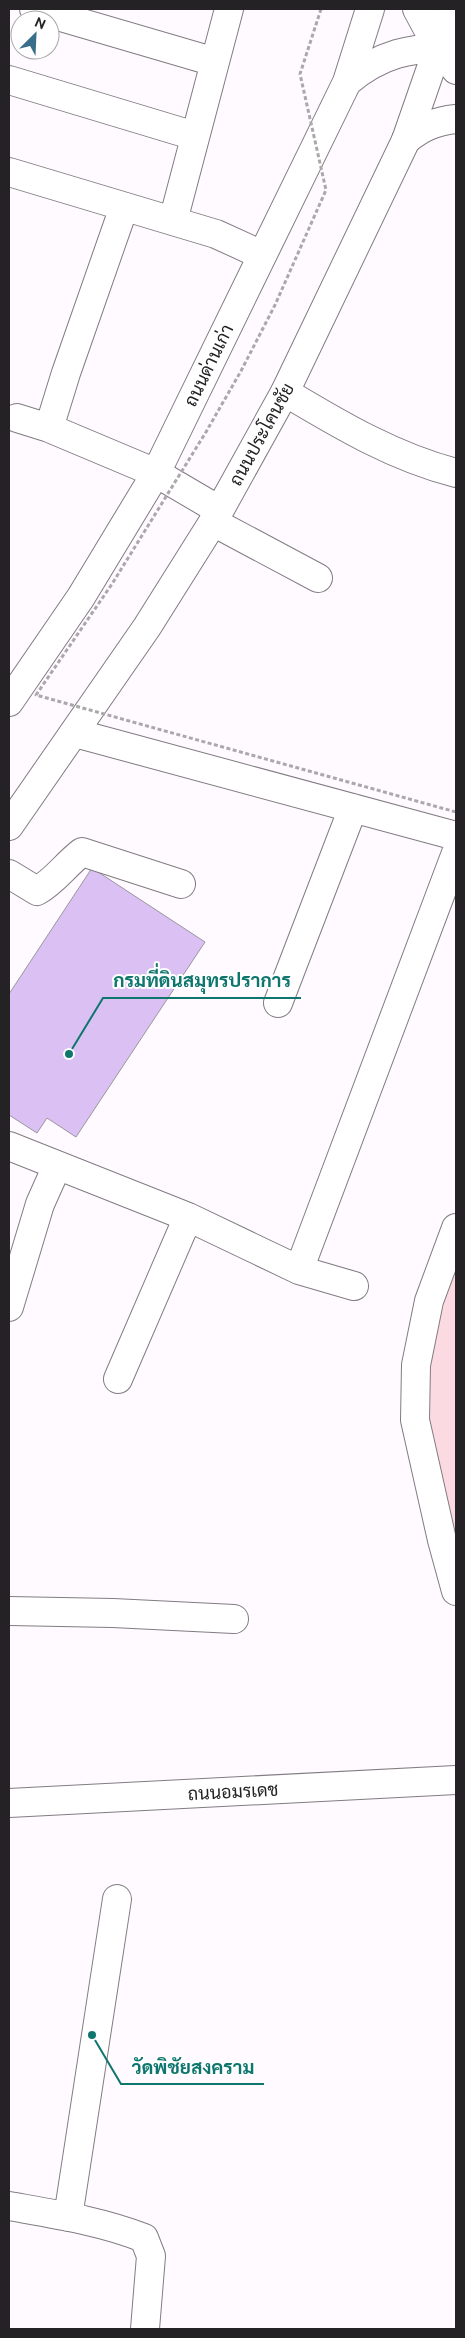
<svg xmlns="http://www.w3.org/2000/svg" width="465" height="2338" font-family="Ubuntu,Sarabun,sans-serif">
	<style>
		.green { fill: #fbdbe1 }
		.building { fill: #dbc1f3; stroke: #99969d }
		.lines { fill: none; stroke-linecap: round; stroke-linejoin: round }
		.minor-casing { stroke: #827c82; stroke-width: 30 }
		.major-casing { stroke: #827c82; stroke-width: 30 }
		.highway-casing { stroke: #827c82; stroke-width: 30 }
		.minor { stroke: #fff; stroke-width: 28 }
		.major { stroke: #fff; stroke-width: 28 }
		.highway { stroke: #fff; stroke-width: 28 }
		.path-bridge { stroke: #aba7ab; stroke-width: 3; stroke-dasharray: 4 2.5; stroke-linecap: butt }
		.labels { text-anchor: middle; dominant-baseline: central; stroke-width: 4; stroke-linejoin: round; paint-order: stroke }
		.street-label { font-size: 18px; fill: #242224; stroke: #fff }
		.leader { fill: none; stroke: #0f766e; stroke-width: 2 }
		.callout-dot { fill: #0f766e; stroke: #fff; stroke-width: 2 }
		.callout-label { font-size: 19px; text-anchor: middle; font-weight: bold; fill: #0f766e; stroke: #fff; stroke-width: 4; stroke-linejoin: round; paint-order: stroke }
	</style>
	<rect width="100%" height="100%" fill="#fffaff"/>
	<path class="green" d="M456,1263V1539L420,1387Z"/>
	<path class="building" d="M92,868L205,942L76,1137L47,1118L37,1133L9,1115V994Z"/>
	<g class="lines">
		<g class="minor-casing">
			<path id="minor" d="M34,9L215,62
				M9,80L195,136
				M9,172L216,234L262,255
				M124,207L66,373L49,428L156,473L219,510
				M173,221L229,9
				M285,392C340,425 394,457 456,473
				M17,418L49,428
				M213,522L318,578
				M75,733L456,836
				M9,874L37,891C55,881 65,865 82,852L181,884
				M278,1003L353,808
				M9,1146L188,1217L299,1270L354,1286
				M456,1228L429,1301L416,1365L415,1420L442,1540L456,1591
				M299,1270L456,853
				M9,1307L40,1204L57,1166
				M118,1379L188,1217
				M9,1611L113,1613L234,1619
				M9,1803L456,1780
				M9,2206C54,2214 101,2221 144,2238L151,2256L145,2329
				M68,2217L117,1899"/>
		</g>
		<g class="major-casing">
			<path id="major" d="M347,82C380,54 412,46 454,49
				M9,702L81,597L156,473L347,82L370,9
				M9,826L147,627L213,522L285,392L406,140L438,48L448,9"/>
		</g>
		<g class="highway-casing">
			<path id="highway" d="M417,9L438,48L456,70
				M406,140C422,127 436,121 456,119"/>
		</g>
		<use href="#minor" class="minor"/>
		<use href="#major" class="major"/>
		<use href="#highway" class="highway"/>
		<path class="path-bridge" d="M321,9L300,74L326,190L275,305L241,371L206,432L112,584L36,695L456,812"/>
	</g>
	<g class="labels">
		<g class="street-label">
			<text transform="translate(208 365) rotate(-64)">ถนนด่านเก่า</text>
			<text transform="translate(261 434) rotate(-61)">ถนนประโคนชัย</text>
			<text transform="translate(233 1791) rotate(-3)">ถนนอมรเดช</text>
		</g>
	</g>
	<path class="leader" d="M69 1054L103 998H301M92 2035L121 2084H264"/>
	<g class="callout-dot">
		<circle cx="69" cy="1054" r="5"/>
		<circle cx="92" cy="2035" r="5"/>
	</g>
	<g class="callout-label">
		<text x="202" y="987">กรมที่ดินสมุทรปราการ</text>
		<text x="193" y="2074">วัดพิชัยสงคราม</text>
	</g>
	<rect width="465" height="2338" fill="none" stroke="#242224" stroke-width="20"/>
	<g transform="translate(35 35) rotate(24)"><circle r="24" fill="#ffffff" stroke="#a7a7a7"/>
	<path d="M0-4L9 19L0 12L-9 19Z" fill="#396e8a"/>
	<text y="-8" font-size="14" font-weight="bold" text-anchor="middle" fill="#242224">N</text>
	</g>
</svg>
